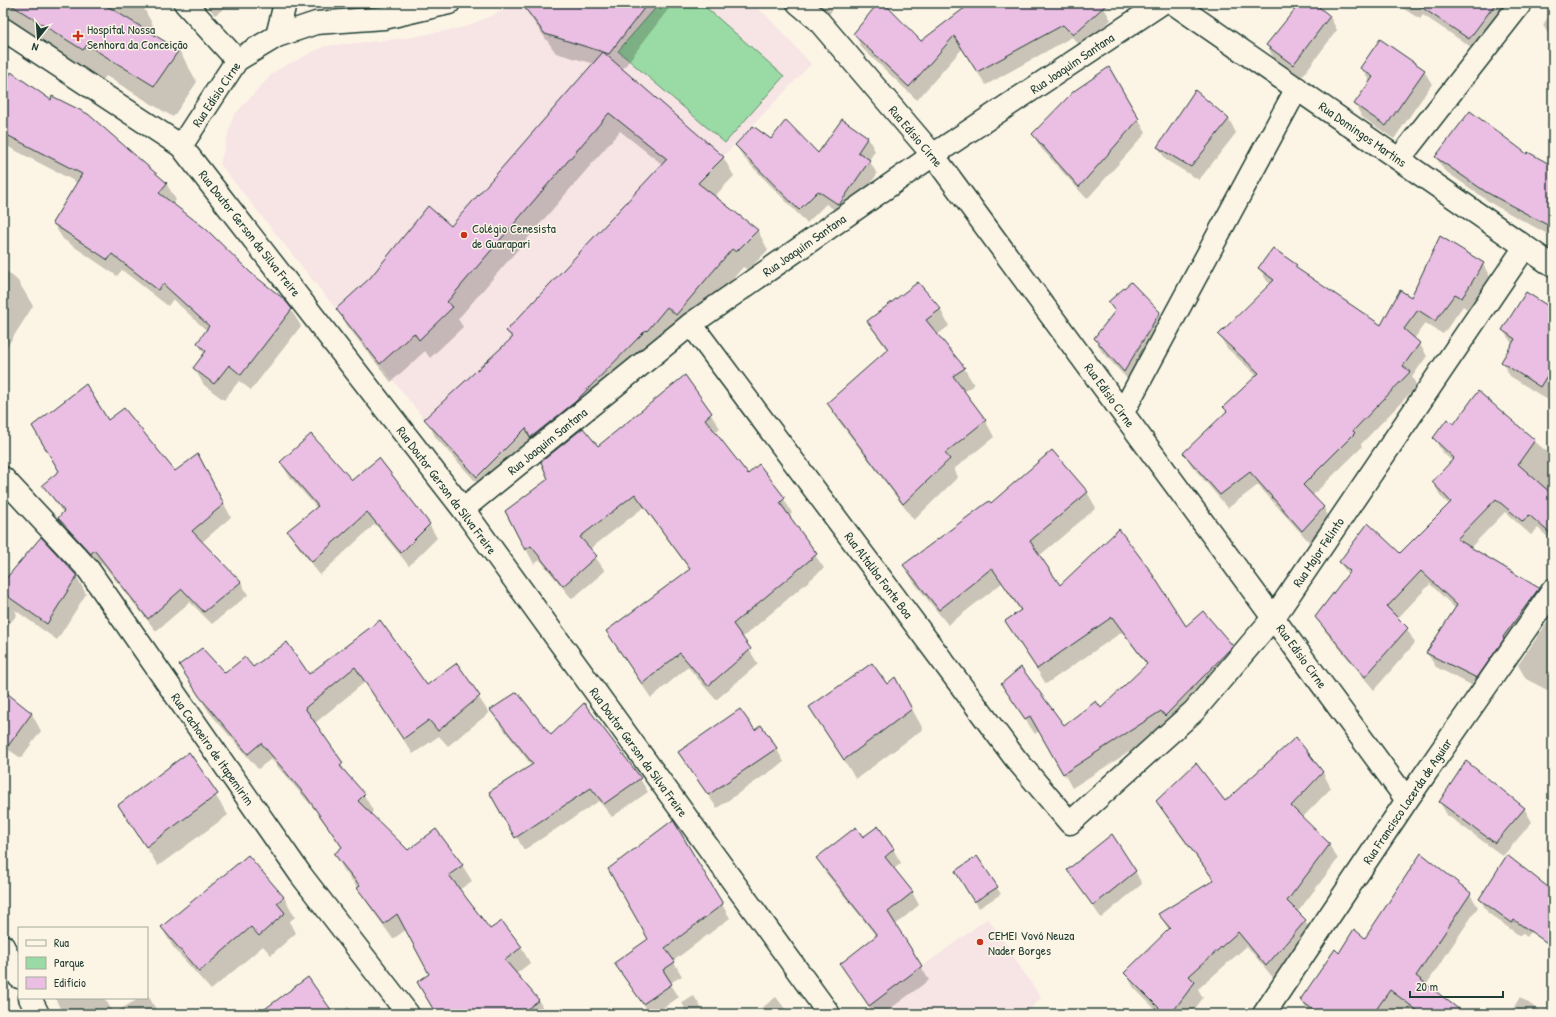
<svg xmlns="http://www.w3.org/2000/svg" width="1556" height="1017" font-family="'Patrick Hand',sans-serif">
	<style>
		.built { fill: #f7e4e5 }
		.green { fill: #9adba5; stroke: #5c8c6c }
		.shadow { fill: #0003 }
		.building { fill: #ebbee4; stroke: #1f3d34 }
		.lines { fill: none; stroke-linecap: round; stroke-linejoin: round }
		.minor-casing { stroke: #1f3d34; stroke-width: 25 }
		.tertiary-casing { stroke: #1f3d34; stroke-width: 25 }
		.minor { stroke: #fcf5e5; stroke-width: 22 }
		.tertiary { stroke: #fcf5e5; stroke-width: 22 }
		.poi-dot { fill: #c8321e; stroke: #fcf5e5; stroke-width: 1.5 }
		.labels { text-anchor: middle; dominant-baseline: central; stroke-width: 3; stroke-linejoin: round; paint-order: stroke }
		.poi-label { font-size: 13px; fill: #1f3d34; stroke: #fcf5e5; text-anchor: start }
		.street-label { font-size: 13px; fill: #1f3d34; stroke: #fcf5e5 }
	</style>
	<rect width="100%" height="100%" fill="#fcf5e5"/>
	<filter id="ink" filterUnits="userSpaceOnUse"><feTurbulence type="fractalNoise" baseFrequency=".025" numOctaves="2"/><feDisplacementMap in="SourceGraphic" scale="8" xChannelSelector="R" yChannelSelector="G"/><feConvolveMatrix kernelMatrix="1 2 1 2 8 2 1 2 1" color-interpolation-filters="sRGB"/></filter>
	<g filter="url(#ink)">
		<path class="built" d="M520,3H748L765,14L811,64L698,183L424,419L220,164L233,116L275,71L325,46L407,38L465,27Z
			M988,918L1041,998L1025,1014H874L869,1006Z"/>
		<path class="green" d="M660,3H701L784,76L725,143L618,51Z"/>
		<path class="shadow" d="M3,3H141L156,31L152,34L179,50L197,82L173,117L106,76L102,81L3,19Z
			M205,3H232L215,15Z
			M522,3H673L622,70L723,157L734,176L714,197L758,231L768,250L748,270L743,267L687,333L488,495L436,438L426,419L512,340L507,331L663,165L620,131L458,319L463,327L430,358L425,351L391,382L348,327L338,309L451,228L594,64L556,53L533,21Z
			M812,3H837L828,16Z
			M880,3H883L921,42L973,3H1101L1111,20L1081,47L1072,37L986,85L962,49L917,100L862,48L855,35Z
			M1301,3H1312L1330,17L1337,30L1301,78L1274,59L1267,45Z
			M1394,3H1511L1477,51L1423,15L1420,19Z
			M1553,9V42L1543,25Z
			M1109,68L1146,133L1087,199L1041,148L1033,135Z
			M1362,68L1424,71L1432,84L1394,139L1362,117L1355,104L1370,82Z
			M3,91L166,183L176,200L173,204L291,310L301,326L251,390L239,381L224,400L204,385L194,368L205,355L198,343L207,331L173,299L168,306L122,270L117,276L63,239L53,223L78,183L3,144Z
			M1229,119L1236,133L1199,180L1166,160L1158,147Z
			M842,120L868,138L875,151L869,160L877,174L847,218L826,204L807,223L744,158L736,145L771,140L818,155Z
			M1527,156L1553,167V237L1494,205L1444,170L1436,157Z
			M1483,264L1490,277L1470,311L1463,306L1443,334L1425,323L1414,339L1419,343L1427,356L1412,377L1417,386L1361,444L1362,447L1312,496L1324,508L1331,521L1310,543L1258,485L1228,508L1192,466L1184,453L1227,412L1224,407L1257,376L1227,348L1219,335L1271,284L1267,281L1259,268L1296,265L1299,271L1381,326L1411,298Z
			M3,268L18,281L33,306L3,353Z
			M1109,302L1159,312L1167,326L1132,384L1102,352L1095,338L1115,312Z
			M940,309L949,326L937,335L964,368L974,385L964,392L985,420L994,437L954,469L958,477L914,520L838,420L828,403L887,350L868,322Z
			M1553,311V393L1548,400L1510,376L1502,362L1513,345L1503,330Z
			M685,377L720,428L715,432L748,475L784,499L792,513L788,517L824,568L742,638L758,664L716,700L688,667L651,698L607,632L690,570L644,507L590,549L605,571L572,599L540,560L534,564L506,511L598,447Z
			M1478,393L1553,457V542L1538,528L1531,535L1505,512L1470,548L1538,589L1546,603L1485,692L1436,667L1427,653L1456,609L1430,584L1397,619L1407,629L1415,643L1374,690L1325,631L1317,617L1348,575L1340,562L1400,554L1450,505L1441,497L1433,482L1452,461L1442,452L1434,438L1454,426Z
			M108,422L175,473L205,469L231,517L202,542L241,582L248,595L212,624L190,602L156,631L101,562L99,566L66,531L59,518L63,513L43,485L60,471Z
			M281,462L429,524L437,538L409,566L375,524L320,575L296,544L288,531L317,508L289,476Z
			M1087,492L1096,508L1039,556L1060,586L1186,628L1232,647L1241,662L1170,726L1072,788L1040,730L1035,734L1002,684L1064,727L1101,710L1147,665L1122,632L1046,684L1007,622L1021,612L1002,583L948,625L913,581L904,565L990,504Z
			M77,577L86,594L57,640L15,610L17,615L3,631V583Z
			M1553,614V693L1526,679L1518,665Z
			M379,621L427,687L457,664L489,713L448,746L439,736L413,754L365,682L315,723L351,780L364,795L373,811L370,814L408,852L462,865L472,881L459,890L490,931L521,947L530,963L516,974L539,1001L546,1014H437L431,974L407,929L393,939L368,904L358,888L344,870L335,854L342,848L317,812L271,759L258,769L209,712L190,681L252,669L309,675Z
			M887,685L906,698L923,729L856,779L810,707Z
			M3,691L32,714L41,731L21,758L3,746Z
			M584,705L640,779L648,792L612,817L599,801L524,850L491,792L532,766L499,723L491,710L551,737Z
			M755,731L776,748L784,762L717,808L687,765Z
			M1296,739L1323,773L1331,788L1302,818L1329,845L1338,859L1297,913L1305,921L1314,935L1275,980L1247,946L1198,989L1203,998L1191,1014H1160L1134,988L1126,973L1169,930L1159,914L1214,881L1166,816L1157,801L1224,802Z
			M188,753L228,815L158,866L120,805Z
			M1440,802L1524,808L1532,822L1503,856L1447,815Z
			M673,822L730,918L673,961L682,976L670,983L679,997L655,1014H650L616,963L649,940Z
			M863,838L893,849L901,863L894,869L912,892L919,905L895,925L929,980L883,1014H874L849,977L877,937L825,872L818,859Z
			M976,857L1001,894L979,908L957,871Z
			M1069,870L1135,871L1142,884L1101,918Z
			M1553,880V942L1533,929L1527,937L1522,933L1520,936L1488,913L1480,899L1547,888Z
			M1470,894L1478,907L1426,985L1453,1014L1309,1013L1301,1000L1339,954L1365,939Z
			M284,897L295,917L289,922L296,933L271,955L263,946L211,990L173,947L162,928Z
			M147,994L159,1014H63L55,998H104L114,1013L140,998H147Z
			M694,996L705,1014H687L682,1002Z
			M776,997L789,1014H754Z
			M1520,997L1544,1014H1510Z
			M348,1007L354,1014H339Z"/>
		<path class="building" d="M8,3H102L179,50L154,86L87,45L83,50Z
			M521,3H648L609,54L603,52L724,157L698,183L758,230L736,252L732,249L676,315L667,307L647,331L646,330L575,402L530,438L526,428L477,477L424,419L513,337L506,331L667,159L609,113L447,302L453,307L419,340L414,333L380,364L336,309L370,278L428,206L451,226L603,52L545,34Z
			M878,3H884L921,41L971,3H1108L1073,35L1063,25L977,72L954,36L909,87L853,34Z
			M1300,3H1314L1330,16L1293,65L1266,45Z
			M1415,3H1496L1469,39Z
			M1380,39L1425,70L1386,126L1354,104L1373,77L1360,68Z
			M1109,67L1139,119L1079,187L1032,134L1074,91Z
			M11,72L51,100L52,96L88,114L167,183L159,193L206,229L251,273L284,299L292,309L241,375L229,365L214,384L193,368L206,351L197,343L209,326L163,284L158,290L112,254L108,260L52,223L82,174L3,133V88Z
			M1195,90L1229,119L1191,167L1157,147Z
			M1470,111L1527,154L1528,152L1553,166V228L1486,192L1435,157Z
			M842,119L868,137L858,152L870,160L839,205L818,191L799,210L735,145L753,126L771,139L786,120L818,153Z
			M1440,236L1484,263L1462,298L1455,294L1435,321L1418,310L1404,329L1420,343L1403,366L1410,372L1353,431L1355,433L1303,485L1324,507L1302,531L1250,472L1220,495L1183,453L1227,411L1223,407L1259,373L1218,335L1274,280L1258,268L1273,248L1297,265L1295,267L1381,325L1400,290L1411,297Z
			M918,282L941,309L926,320L965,368L953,376L986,420L945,453L950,459L903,504L827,403L888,349L867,321Z
			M1131,282L1160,312L1124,372L1094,338L1115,311L1108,302Z
			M1526,292L1553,309V366L1540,387L1501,362L1515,339L1502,330Z
			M685,375L712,413L705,419L748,474L759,464L785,498L780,503L817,554L733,624L751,649L708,686L680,653L642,684L606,631L690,569L635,494L580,537L597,556L563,586L531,546L525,550L505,511L548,479L541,462L583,428L598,446Z
			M86,384L108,420L124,408L175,471L198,454L224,504L192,531L241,582L204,612L182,589L148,619L94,550L91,554L58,518L64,511L42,485L59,471L32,426Z
			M1478,391L1535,440L1518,464L1553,495V536L1529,515L1523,522L1496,499L1457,539L1539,588L1503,637L1504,639L1477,678L1426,653L1457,605L1421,571L1387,607L1408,628L1365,677L1315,617L1350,571L1339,562L1368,523L1400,553L1451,502L1432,482L1454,458L1433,438L1447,419L1454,424Z
			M311,434L352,480L379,458L430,524L401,553L367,512L312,562L287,531L318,506L280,462Z
			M1052,450L1088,492L1030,541L1060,585L1119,529L1149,569L1186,626L1203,611L1233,646L1165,716L1161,711L1063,774L1030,716L1025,719L1001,684L1021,667L1064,725L1096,701L1101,708L1147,664L1112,617L1037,669L1005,621L1021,610L992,568L939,610L903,565L989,501L991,503Z
			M41,537L77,576L47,624L3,593V582Z
			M380,620L427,685L457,663L480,696L438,731L429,720L403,739L355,667L305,708L343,763L340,766L365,794L358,801L408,850L436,829L463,865L449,875L490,929L502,921L522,947L505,960L539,1000L521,1014H436L417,982L429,974L397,914L384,924L357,888L360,886L334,854L342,847L306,796L261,743L248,754L199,696L179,665L202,648L225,673L245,657L253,667L287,642L309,674Z
			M872,663L887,684L895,677L912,709L844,760L809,707Z
			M3,690L32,713L3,753Z
			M517,692L551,735L584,703L641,778L604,804L591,788L515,838L489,792L533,764L490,710Z
			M740,709L755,730L761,725L777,748L708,795L678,752Z
			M1296,737L1323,772L1291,806L1330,844L1287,901L1306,920L1266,966L1238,932L1189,976L1195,982L1171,1014H1165L1124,973L1170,928L1158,914L1214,880L1156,801L1196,763L1225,801Z
			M189,752L218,794L146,847L118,805Z
			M1466,761L1525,808L1495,843L1439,802Z
			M673,820L723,904L665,948L675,962L663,970L672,984L643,1004L614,963L648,939L608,869Z
			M878,826L894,849L885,857L913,892L888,912L922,966L869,1006L840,964L877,935L816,858L856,827L863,837Z
			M1112,834L1136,871L1093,906L1067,870Z
			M1421,853L1471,893L1416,976L1465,1014H1422L1390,990L1373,1014H1319L1300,1000L1335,949L1339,953L1354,929L1365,938Z
			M248,855L284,897L277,903L285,913L259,936L251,927L199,972L161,927Z
			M1507,855L1553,891V947L1514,920L1512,923L1479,899Z
			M977,856L998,887L974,902L955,871Z
			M308,977L334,1014H258Z"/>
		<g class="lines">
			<g class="minor-casing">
				<path id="minor" d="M185,3L237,60
					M798,3L817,19L933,155L1407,800
					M277,36L285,3
					M181,146L237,60L277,36L316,23L384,18L449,3
					M1399,159L1521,3
					M691,324L1015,758L1070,823L1194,711L1274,617L1525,247
					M1123,412L1297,88
					M3,478L88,569L301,875L408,1014
					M3,946L19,977
					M30,998L38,1014
					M1264,1014L1407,800L1553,590"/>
			</g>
			<g class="tertiary-casing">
				<path id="tertiary" d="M1173,3L1553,266
					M3,29L181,146L463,509L829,1014
					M463,509L691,324L933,155L1162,3"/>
			</g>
			<use href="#minor" class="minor"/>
			<use href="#tertiary" class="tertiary"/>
		</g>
	</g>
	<g class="poi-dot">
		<path d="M76 30h4v4h4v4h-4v4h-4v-4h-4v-4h4z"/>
		<circle cx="464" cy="235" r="4"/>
		<circle cx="980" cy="942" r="4"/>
	</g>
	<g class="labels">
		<g class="poi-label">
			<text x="87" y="29">Hospital Nossa<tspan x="87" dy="15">Senhora da Conceição</tspan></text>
			<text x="472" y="228">Colégio Cenesista<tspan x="472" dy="15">de Guarapari</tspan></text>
			<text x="988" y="935">CEMEI Vovó Neuza<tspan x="988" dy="15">Nader Borges</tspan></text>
		</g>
		<g class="street-label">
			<text transform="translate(1072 63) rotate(-34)">Rua Joaquim Santana</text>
			<text transform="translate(216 94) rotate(-56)">Rua Edísio Cirne</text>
			<text transform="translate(1363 134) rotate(35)">Rua Domingos Martins</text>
			<text transform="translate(916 136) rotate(50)">Rua Edísio Cirne</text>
			<text transform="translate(250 233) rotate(52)">Rua Doutor Gerson da Silva Freire</text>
			<text transform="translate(804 245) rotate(-35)">Rua Joaquim Santana</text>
			<text transform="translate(1110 395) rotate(54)">Rua Edísio Cirne</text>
			<text transform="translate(547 441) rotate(-39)">Rua Joaquim Santana</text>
			<text transform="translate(447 490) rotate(53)">Rua Doutor Gerson da Silva Freire</text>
			<text transform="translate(1318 552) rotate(-56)">Rua Major Felinto</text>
			<text transform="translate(879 575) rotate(53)">Rua Altaliba Fonte Boa</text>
			<text transform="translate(1302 656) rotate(54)">Rua Edísio Cirne</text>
			<text transform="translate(213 749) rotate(55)">Rua Cachoeiro de Itapemirim</text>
			<text transform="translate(639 752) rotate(54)">Rua Doutor Gerson da Silva Freire</text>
			<text transform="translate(1407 801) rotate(-56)">Rua Francisco Lacerda de Aguiar</text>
		</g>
	</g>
	<rect width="1556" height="1017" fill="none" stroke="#fcf5e5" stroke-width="16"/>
	<rect x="8" y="8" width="1540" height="1001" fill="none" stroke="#1f3d34" stroke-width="1.5" filter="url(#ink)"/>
	<rect x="18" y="927" width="130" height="72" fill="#fcf5e5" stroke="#a4ab9e"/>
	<rect x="26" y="940" width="20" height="6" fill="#fcf5e5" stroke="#a4ab9e"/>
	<text x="54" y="947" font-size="12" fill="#1f3d34">Rua</text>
	<rect x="26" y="957" width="20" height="12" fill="#9adba5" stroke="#a4ab9e"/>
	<text x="54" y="967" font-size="12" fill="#1f3d34">Parque</text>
	<rect x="26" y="977" width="20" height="12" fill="#ebbee4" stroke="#a4ab9e"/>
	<text x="54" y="987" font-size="12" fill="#1f3d34">Edifício</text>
	<g transform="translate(38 38) rotate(197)" stroke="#fcf5e5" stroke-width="3" paint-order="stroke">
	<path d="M0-3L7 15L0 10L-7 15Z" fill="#1f3d34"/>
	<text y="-6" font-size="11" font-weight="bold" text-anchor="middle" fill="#1f3d34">N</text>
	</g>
	<path d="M1410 991v6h93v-6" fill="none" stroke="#1f3d34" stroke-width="2"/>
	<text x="1416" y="991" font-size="12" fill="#1f3d34" stroke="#fcf5e5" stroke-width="3" paint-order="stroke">20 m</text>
</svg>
